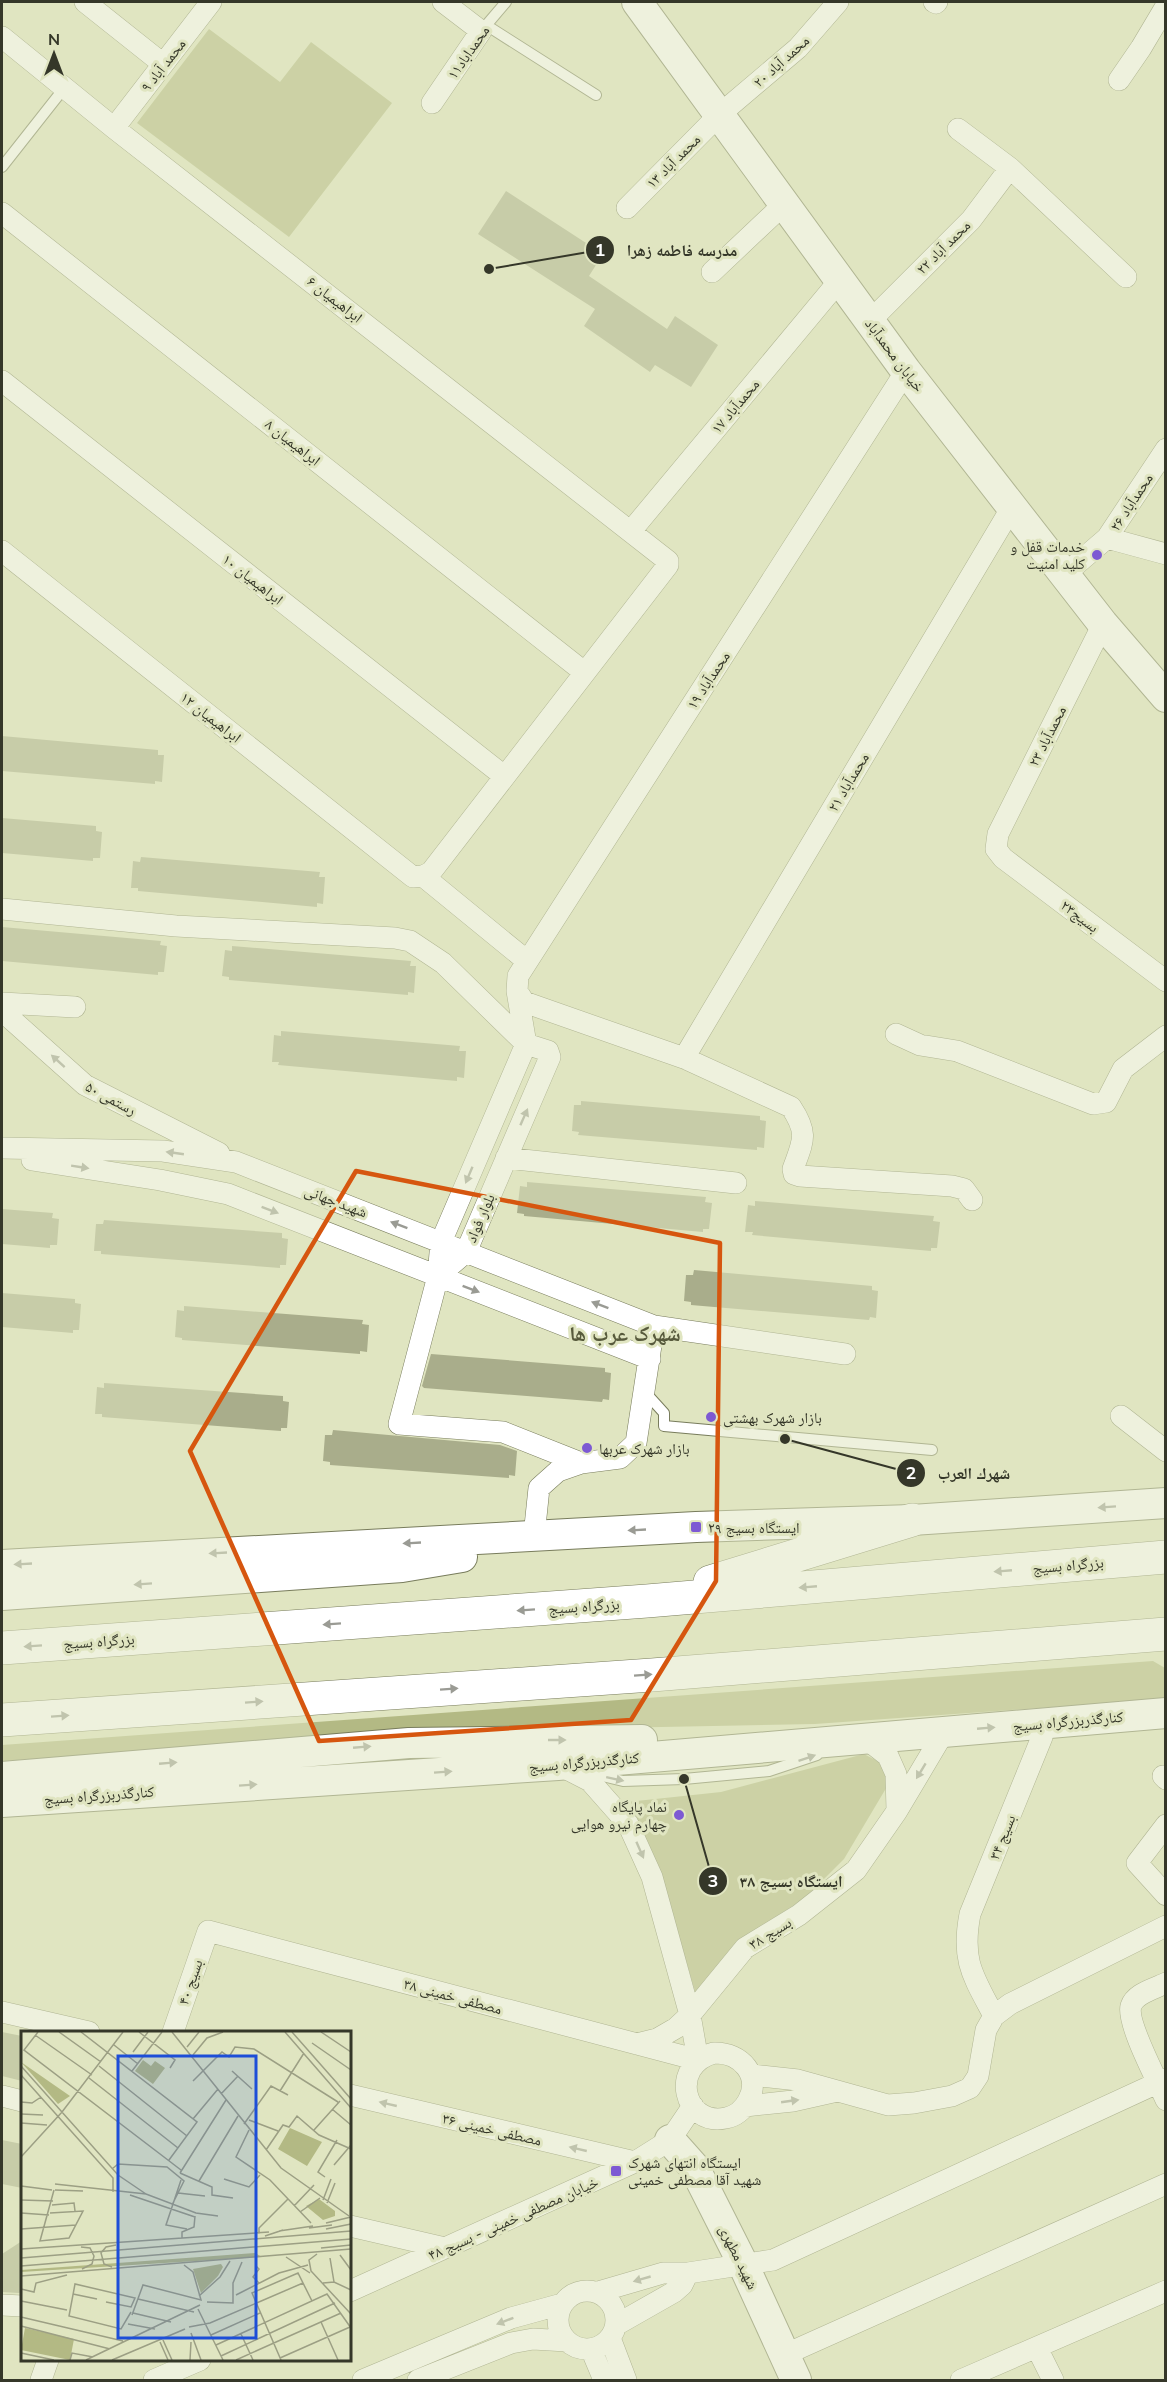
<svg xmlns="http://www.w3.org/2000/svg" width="1167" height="2382" font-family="Mulish,'Noto Naskh Arabic',sans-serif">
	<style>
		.green { fill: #b3b984 }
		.building { fill: #a9ad8b }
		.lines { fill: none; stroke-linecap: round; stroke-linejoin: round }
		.lane-casing { stroke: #787c5c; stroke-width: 12 }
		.street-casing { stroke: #787c5c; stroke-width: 22 }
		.secondary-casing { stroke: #787c5c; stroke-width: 32 }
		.highway-casing { stroke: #787c5c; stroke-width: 34 }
		.lane { stroke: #fff; stroke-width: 10 }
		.street { stroke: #fff; stroke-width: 21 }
		.secondary { stroke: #fff; stroke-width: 30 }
		.highway { stroke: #fff; stroke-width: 33 }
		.oneway { fill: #9a9b94 }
		.marked { fill: none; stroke: #d6560f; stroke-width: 4.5; stroke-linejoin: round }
		.poi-dot { fill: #7d59d3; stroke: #e0e5c1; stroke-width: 2 }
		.labels { text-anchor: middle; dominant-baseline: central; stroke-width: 6; stroke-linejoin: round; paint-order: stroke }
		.street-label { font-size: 15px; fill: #353729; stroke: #e0e5c1 }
		.poi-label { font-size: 15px; fill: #353729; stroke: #e0e5c1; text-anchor: start }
		.district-label { font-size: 21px; font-weight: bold; fill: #575a3c; stroke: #e0e5c1 }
		.inset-road { fill: none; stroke: #9c9f84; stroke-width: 1.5 }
		.view { fill: #1d4ed8; fill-opacity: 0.15; stroke: #1d4ed8; stroke-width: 3 }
		.inset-edge { fill: none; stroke: #353729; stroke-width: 3 }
		.leader { fill: none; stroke: #353729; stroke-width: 2 }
		.callout-dot { fill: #353729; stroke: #e0e5c1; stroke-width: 2 }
		.mark-label { font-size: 18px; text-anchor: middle; font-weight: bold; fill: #fff }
		.callout-label { font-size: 16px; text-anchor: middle; font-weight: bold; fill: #353729; stroke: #e0e5c1; stroke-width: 6; stroke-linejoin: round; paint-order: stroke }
	</style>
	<rect width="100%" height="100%" fill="#e0e5c1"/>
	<path class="green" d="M209,29L280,82L311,42L392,103L289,237L137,123Z
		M1153,1661L1165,1668V1699L815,1724L457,1731L2,1761V1745Z
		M864,1754L883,1764L888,1785L844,1859L805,1898L744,1937L697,1998L658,1865L627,1802L721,1792Z"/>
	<path class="building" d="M506,191L603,254L589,276L667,329L675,316L718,345L691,387L655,365L650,372L584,326L595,309L478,234Z
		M2,736L158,750V755H164L162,782L155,781V784L2,771Z
		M2,818L96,826V831L102,832L100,858H93V861L2,853Z
		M141,857L320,872L319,877H325L323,904L317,903V907L138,891V888H131L133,861L140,862Z
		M2,927L161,941L160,945L167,946L164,972H158V975L2,961Z
		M232,946L411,961L410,966H416L414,993L408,992V995L229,980V977L222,976L225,950L232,951Z
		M281,1031L460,1046L459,1051H466L464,1078L457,1077V1081L278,1065L279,1062H272L274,1035L281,1036Z
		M581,1101L760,1116V1120L766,1121L764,1148L757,1147V1150L578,1135L579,1132L572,1131L574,1105H581Z
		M527,1182L706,1197L705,1202L712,1203L709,1229H703V1232L524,1216V1214L517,1213L520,1186L527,1187Z
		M755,1201L934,1216L933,1221L940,1222L937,1248H931V1251L752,1235L753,1232H745L748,1205L755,1206Z
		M2,1209L53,1213L52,1218L59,1219L57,1245H50V1248L2,1244Z
		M104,1220L282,1233V1238L288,1239L286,1265H280V1268L101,1254V1251H94L96,1224H103Z
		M694,1270L872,1286V1290L878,1291L876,1318L870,1317L869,1320L691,1305V1302L684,1301L686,1275H693Z
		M2,1293L75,1299V1303L81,1304L79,1330H73V1333L2,1327Z
		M184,1306L363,1320L362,1324L369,1325L367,1352L360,1351V1354L182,1340V1338L175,1337L177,1310L184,1311Z
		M431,1354L605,1368V1372L611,1373L609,1400L603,1399L602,1402L424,1388L422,1386Z
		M104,1383L283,1396V1401L289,1402L287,1428H281V1431L102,1417V1414H95L97,1387L104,1388Z
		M333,1430L500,1445L517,1451L515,1476L509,1475V1478L330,1465V1462L323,1461L325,1435H332Z
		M2,2032L22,2036V2081L2,2076Z
		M2,2140L22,2144V2188L2,2184Z
		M22,2241V2291L19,2293L2,2292V2254Z"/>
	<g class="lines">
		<g class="lane-casing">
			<path id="lane" d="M486,25L596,95
				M483,29L506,2
				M2,167L65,87
				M645,1392L664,1413V1426L932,1450
				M590,1773L623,1781L684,1779L769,1771L817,1755"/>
		</g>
		<g class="street-casing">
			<path id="street" d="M85,2L163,64
				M934,2L936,3L937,2
				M2,37L114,128L668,561V565L431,872L423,876L413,877L2,551
				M1119,80L1141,48L1166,6
				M432,103L481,31L443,2
				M114,128L211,2
				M958,129L1010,168L1126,277
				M627,208L719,115L798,48L838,2
				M2,213L584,672
				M712,272L783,205
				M870,321L971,220L1010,168
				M2,381L504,776
				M631,531L839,281
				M1107,538L1166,554
				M1065,574L1107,538L1166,449
				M1103,624L998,834L996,849L1003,858L1166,981
				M423,876L527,961
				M2,909L176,926L395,938L410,941L443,963L526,1044L548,1051L550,1057L466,1252L438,1276
				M517,991L524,1002L684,1058L791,1107C809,1134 803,1141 793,1169L794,1174L800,1176L952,1186L964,1189L972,1200
				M2,1003L75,1007
				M2,1011L85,1085L219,1153
				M896,1034L920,1045L957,1051L1093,1104L1106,1102L1123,1069L1166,1036
				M526,1044L517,991L518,976L906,371
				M526,1044L441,1242L438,1276L399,1424L503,1432L581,1463
				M684,1058L1012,507
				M2,1148L163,1151L236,1162L654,1326L845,1354
				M506,1158L736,1183
				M32,1160L160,1180L228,1194L650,1359
				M1121,1416L1166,1451
				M534,1536L539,1488L558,1471L581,1463L620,1458L636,1443L654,1326
				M865,1738L888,1756L896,1774L897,1810
				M1163,1776L1166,1779
				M1166,1825L1137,1863L1166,1895
				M1166,1983C1154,1989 1135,1993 1131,2006C1126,2022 1158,2082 1166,2100
				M2,2012L89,2032
				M994,2016C973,1976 961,1961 970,1914L1042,1737
				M173,2032L208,1931L698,2060L690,2015L652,1877L628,1824L590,1781L559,1765
				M637,2044L657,2039L676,2028L690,2015L745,1948L799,1915L856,1870L897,1811L944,1732
				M714,2053C741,2052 762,2076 748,2101C743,2110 736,2116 726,2118C683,2127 669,2065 714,2053Z
				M752,2075L798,2080L888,2105L914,2103L952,2096L970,2088L978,2076L986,2030L994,2016L1010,2004L1166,1926
				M350,2095L635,2162
				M2,2096L22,2101
				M745,2106L793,2101L833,2092
				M350,2226L445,2248
				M558 2320a29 29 0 1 1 58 0a29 29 0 1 1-58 0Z
				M350,2291L635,2162L670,2140L693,2106
				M598,2292L663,2273H688L773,2260L1166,2079
				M2,2305L22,2306
				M616,2325L674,2292L682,2285L688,2273
				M610,2338L626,2380
				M1037,2348L1053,2380
				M591,2349L604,2380
				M784,2355L1166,2184
				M41,2380L48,2360
				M154,2380L200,2360
				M363,2380L511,2318L562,2304
				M418,2380L511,2343L533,2339L567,2341
				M961,2380L1166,2291"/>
		</g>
		<g class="secondary-casing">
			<path id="secondary" d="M637,2L906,371L1103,624L1166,697
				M2,1565L696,1527L912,1520L1166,1503
				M2,1595L402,1567L462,1557
				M2,1777L409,1743L642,1740
				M2,1802L558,1765L1166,1713
				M670,2140L694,2167L743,2264L796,2380"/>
		</g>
		<g class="highway-casing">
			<path id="highway" d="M710,1582L912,1520
				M2,1648L647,1601L1166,1557
				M2,1720L652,1675L1166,1634"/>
		</g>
		<use href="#lane" class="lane"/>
		<use href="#street" class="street"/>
		<use href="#secondary" class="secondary"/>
		<use href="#highway" class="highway"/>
	</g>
	<defs><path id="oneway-solid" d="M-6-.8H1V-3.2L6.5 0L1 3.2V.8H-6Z" transform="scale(1.5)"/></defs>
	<g class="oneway">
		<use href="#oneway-solid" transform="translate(58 1061) rotate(-138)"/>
		<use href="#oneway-solid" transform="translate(524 1117) rotate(-66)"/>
		<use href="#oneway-solid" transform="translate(175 1153) rotate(-172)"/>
		<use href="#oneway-solid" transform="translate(80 1167) rotate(9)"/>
		<use href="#oneway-solid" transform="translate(469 1175) rotate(113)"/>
		<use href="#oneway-solid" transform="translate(270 1210) rotate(21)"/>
		<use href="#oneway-solid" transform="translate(399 1225) rotate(-159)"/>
		<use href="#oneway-solid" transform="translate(471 1289) rotate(21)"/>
		<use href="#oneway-solid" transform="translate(600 1305) rotate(-159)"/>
		<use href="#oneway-solid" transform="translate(1107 1507) rotate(176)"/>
		<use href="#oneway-solid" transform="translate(637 1530) rotate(177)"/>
		<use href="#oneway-solid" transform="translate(412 1543) rotate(177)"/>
		<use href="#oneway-solid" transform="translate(218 1553) rotate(177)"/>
		<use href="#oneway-solid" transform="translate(23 1564) rotate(177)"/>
		<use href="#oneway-solid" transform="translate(1003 1571) rotate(175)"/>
		<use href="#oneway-solid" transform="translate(143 1584) rotate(176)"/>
		<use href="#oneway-solid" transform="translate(808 1587) rotate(175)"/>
		<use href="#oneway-solid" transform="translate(526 1610) rotate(176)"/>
		<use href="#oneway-solid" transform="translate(332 1624) rotate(176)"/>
		<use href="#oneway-solid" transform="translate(33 1646) rotate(176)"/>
		<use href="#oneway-solid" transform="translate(643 1675) rotate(-4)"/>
		<use href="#oneway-solid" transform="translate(449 1689) rotate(-4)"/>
		<use href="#oneway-solid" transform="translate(254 1702) rotate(-4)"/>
		<use href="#oneway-solid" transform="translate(60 1716) rotate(-4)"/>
		<use href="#oneway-solid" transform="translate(986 1728) rotate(-5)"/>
		<use href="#oneway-solid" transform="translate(557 1740)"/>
		<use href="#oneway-solid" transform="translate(362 1747) rotate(-5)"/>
		<use href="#oneway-solid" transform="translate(807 1758) rotate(-19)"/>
		<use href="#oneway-solid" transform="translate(168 1763) rotate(-5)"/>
		<use href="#oneway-solid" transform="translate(921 1771) rotate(121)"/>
		<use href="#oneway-solid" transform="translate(443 1772) rotate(-4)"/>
		<use href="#oneway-solid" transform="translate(615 1779) rotate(12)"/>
		<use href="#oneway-solid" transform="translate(248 1785) rotate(-4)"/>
		<use href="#oneway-solid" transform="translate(640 1850) rotate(66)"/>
		<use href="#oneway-solid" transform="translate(790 2101) rotate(-8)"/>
		<use href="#oneway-solid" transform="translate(388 2104) rotate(-167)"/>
		<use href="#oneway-solid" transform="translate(578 2149) rotate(-167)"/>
		<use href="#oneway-solid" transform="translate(642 2279) rotate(164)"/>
		<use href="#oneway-solid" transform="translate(505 2321) rotate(159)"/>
	</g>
	<path d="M0 0H1167V2382H0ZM356,1171L720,1243L716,1581L631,1720L319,1741L190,1451Z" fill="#e0e5c1" fill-opacity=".55" fill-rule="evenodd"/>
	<path class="marked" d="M356,1171L720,1243L716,1581L631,1720L319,1741L190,1451Z"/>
	<g class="poi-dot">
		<circle cx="1097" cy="555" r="6"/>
		<circle cx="711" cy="1417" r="6"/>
		<circle cx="587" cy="1448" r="6"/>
		<rect x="690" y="1521" width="12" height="12" rx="3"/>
		<circle cx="679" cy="1815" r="6"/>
		<rect x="610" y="2165" width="12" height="12" rx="3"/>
	</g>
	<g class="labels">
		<g class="street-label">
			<text transform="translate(468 52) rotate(-55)">محمداباد۱۱</text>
			<text transform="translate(781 61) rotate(-42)">محمد آباد ۲۰</text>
			<text transform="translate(163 65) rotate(-52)">محمد آباد ۹</text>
			<text transform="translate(673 161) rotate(-45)">محمد آباد ۱۳</text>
			<text transform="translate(943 247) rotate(-45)">محمد آباد ۲۲</text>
			<text transform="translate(335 299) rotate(38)">ابراهیمیان ۶</text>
			<text transform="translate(895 355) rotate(53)">خیابان محمدآباد</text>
			<text transform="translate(735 406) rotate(-50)">محمدآباد ۱۷</text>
			<text transform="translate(293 442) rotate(38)">ابراهیمیان ۸</text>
			<text transform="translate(1131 502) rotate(-57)">محمدآباد ۲۶</text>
			<text transform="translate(253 579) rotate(38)">ابراهیمیان ۱۰</text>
			<text transform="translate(708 680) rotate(-57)">محمدآباد ۱۹</text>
			<text transform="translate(211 717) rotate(38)">ابراهیمیان ۱۲</text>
			<text transform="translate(1047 736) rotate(-63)">محمدآباد ۲۳</text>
			<text transform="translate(848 782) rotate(-59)">محمدآباد ۲۱</text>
			<text transform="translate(1080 916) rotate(37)">بسیج۲۳</text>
			<text transform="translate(111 1098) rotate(28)">رستمی ۵۰</text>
			<text transform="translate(336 1201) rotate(21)">شهید جهانی</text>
			<text transform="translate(480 1218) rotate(-67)">بلوار فواد</text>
			<text transform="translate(1068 1565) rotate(-5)">بزرگراه بسیج</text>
			<text transform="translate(584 1606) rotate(-4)">بزرگراه بسیج</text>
			<text transform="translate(99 1641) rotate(-4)">بزرگراه بسیج</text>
			<text transform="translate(1068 1721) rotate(-5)">کنارگذربزرگراه بسیج</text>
			<text transform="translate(584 1762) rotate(-5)">کنارگذربزرگراه بسیج</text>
			<text transform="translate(99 1795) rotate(-4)">کنارگذربزرگراه بسیج</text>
			<text transform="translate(1002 1837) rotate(-68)">بسیج ۳۴</text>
			<text transform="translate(770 1933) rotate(-32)">بسیج ۳۸</text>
			<text transform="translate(190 1982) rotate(-71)">بسیج ۴۰</text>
			<text transform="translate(453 1996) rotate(15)">مصطفی خمینی ۳۸</text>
			<text transform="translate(492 2129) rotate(13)">مصطفی خمینی ۳۶</text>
			<text transform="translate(513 2218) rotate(-24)">خیابان مصطفی خمینی - بسیج ۴۸</text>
			<text transform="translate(739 2257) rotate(64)">شهید مطهری</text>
		</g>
		<g class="poi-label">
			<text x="1085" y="546" text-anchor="end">خدمات قفل و<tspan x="1085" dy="17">کلید امنیت</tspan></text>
			<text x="723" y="1417">بازار شهرک بهشتی</text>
			<text x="599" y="1448">بازار شهرک عربها</text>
			<text x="708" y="1527">ایستگاه بسیج ۲۹</text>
			<text x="667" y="1806" text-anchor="end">نماد پایگاه<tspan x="667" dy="17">چهارم نیرو هوایی</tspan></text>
			<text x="628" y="2162">ایستگاه انتهای شهرک<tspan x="628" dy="17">شهید آقا مصطفی خمینی</tspan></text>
		</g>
		<g class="district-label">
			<text x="625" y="1333">شهرک عرب ها</text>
		</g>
	</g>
	<g transform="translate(21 2031)">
		<rect width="330" height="330" fill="#e0e5c1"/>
		<path d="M122,29L130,35L134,30L144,37L132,53L114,40ZM0,31L49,65L37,73ZM269,97L301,111L286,135L257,118ZM298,168L314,180V185L302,189L285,175ZM234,222L241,226L0,241V239ZM200,233L202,236L197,245L180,262L172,238ZM4,297L53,308L49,329L0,319Z" fill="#b3b984"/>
		<path class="inset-road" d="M17,1L3,19L160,139M38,1L80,31M60,1L176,91L148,129M118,1L154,29L149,37M151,1L260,137L328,185M264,1L330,77M271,1L330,68M300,1L330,21M14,4L71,44M291,12L330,39M93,14L117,33M166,16L178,1M112,21L127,1M172,24L186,7L202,1M0,35L97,144L125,163M78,35L166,105M111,40L141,1M211,40L231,58M0,44L92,147V161M68,47L157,117M172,50L201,21L208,26L214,16L233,18L317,71M259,60L283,22M200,63L217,45M0,71L11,72L20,66M311,78L330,94M0,83L22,84M172,88L197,58M228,89L257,100M0,92L26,94M223,93L250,55L267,64M228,99L215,126L249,149L290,192M293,99L319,70M245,119L262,94L268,96L276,85L298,104L330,118M0,126L41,81L102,1M313,134L330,114M91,138L97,133L146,136L163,150L151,174M159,142L205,69M159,142L191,156V164L212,167M304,146L297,141L316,109M203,148L228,156L239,144M160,149L145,194L166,198M178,150L217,85M34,153L125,163L175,182L197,185M0,155L31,159M34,159L62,160M157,162L184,165M109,164L174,186M0,169L32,170M302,169L310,148M306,172L314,152M31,174L53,172L54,180M273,175L293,154M279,181L299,167M0,182L28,184M29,182L62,180L48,207L19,210L33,159M305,192L330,186M288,197L311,194M0,198L55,194M305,198L330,193M258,200L292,195M238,203V197L267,168M244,205L262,199M161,207V201L173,196L174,185M60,216L69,217L73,225L71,233L61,238M300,217L330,214M0,218L248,201M296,223L288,229L290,240L330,283M319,224L330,239M265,226L289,242M0,227L330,200M309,227L313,251M0,235L330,208M235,235L238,238L232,246L238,252M91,236L83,233L80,222L85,216L95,214M0,245L330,218M302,252L313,251L330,259M0,258L13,261L15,252L46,244M52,263L76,268M215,264L258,242L287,234M178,265L199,246L209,230M117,268L173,281M0,270L46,279M85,271L110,276L114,267L54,253L48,285L100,298L110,281M186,271L212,272V252L221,231M177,278L202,329M112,282L150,291M111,284L122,254L180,269L172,241L163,234M0,286L102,310M300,291L317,329M107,293L134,298M0,295L89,318M168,296L189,292L282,252M170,302L180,329M220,303L232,329M190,304L239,282M142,309L151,329M139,311L147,329M195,314L306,263L330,297M0,322L33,329M200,325L314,272M259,327L329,296M49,329L51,322L72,326M65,329L179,274M91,329L164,298M169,329L170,311M215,329L320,282M260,329L231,262L277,242L291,270"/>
		<path class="view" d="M97,25H235V307H97Z"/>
		<rect width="330" height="330" class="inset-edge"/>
	</g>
	<path class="leader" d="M489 269L600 250M785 1439L911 1473M684 1779L713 1881"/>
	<g class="callout-dot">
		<circle cx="489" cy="269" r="6"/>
		<circle cx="785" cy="1439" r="6"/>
		<circle cx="684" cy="1779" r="6"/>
		<circle cx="600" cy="250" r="15"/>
		<circle cx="911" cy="1473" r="15"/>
		<circle cx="713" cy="1881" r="15"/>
	</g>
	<g class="mark-label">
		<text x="600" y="256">1</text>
		<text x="911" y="1479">2</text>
		<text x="713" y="1887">3</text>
	</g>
	<g class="callout-label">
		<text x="682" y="256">مدرسه فاطمه زهرا</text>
		<text x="974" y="1479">شهرك العرب</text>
		<text x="791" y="1887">ایستگاه بسیج ۳۸</text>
	</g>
	<rect width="1167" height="2382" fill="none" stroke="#353729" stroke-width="6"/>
	<g transform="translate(54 54)" stroke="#e0e5c1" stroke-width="4.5" paint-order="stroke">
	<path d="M0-4.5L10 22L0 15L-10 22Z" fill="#353729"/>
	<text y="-9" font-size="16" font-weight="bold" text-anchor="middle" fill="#353729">N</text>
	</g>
</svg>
